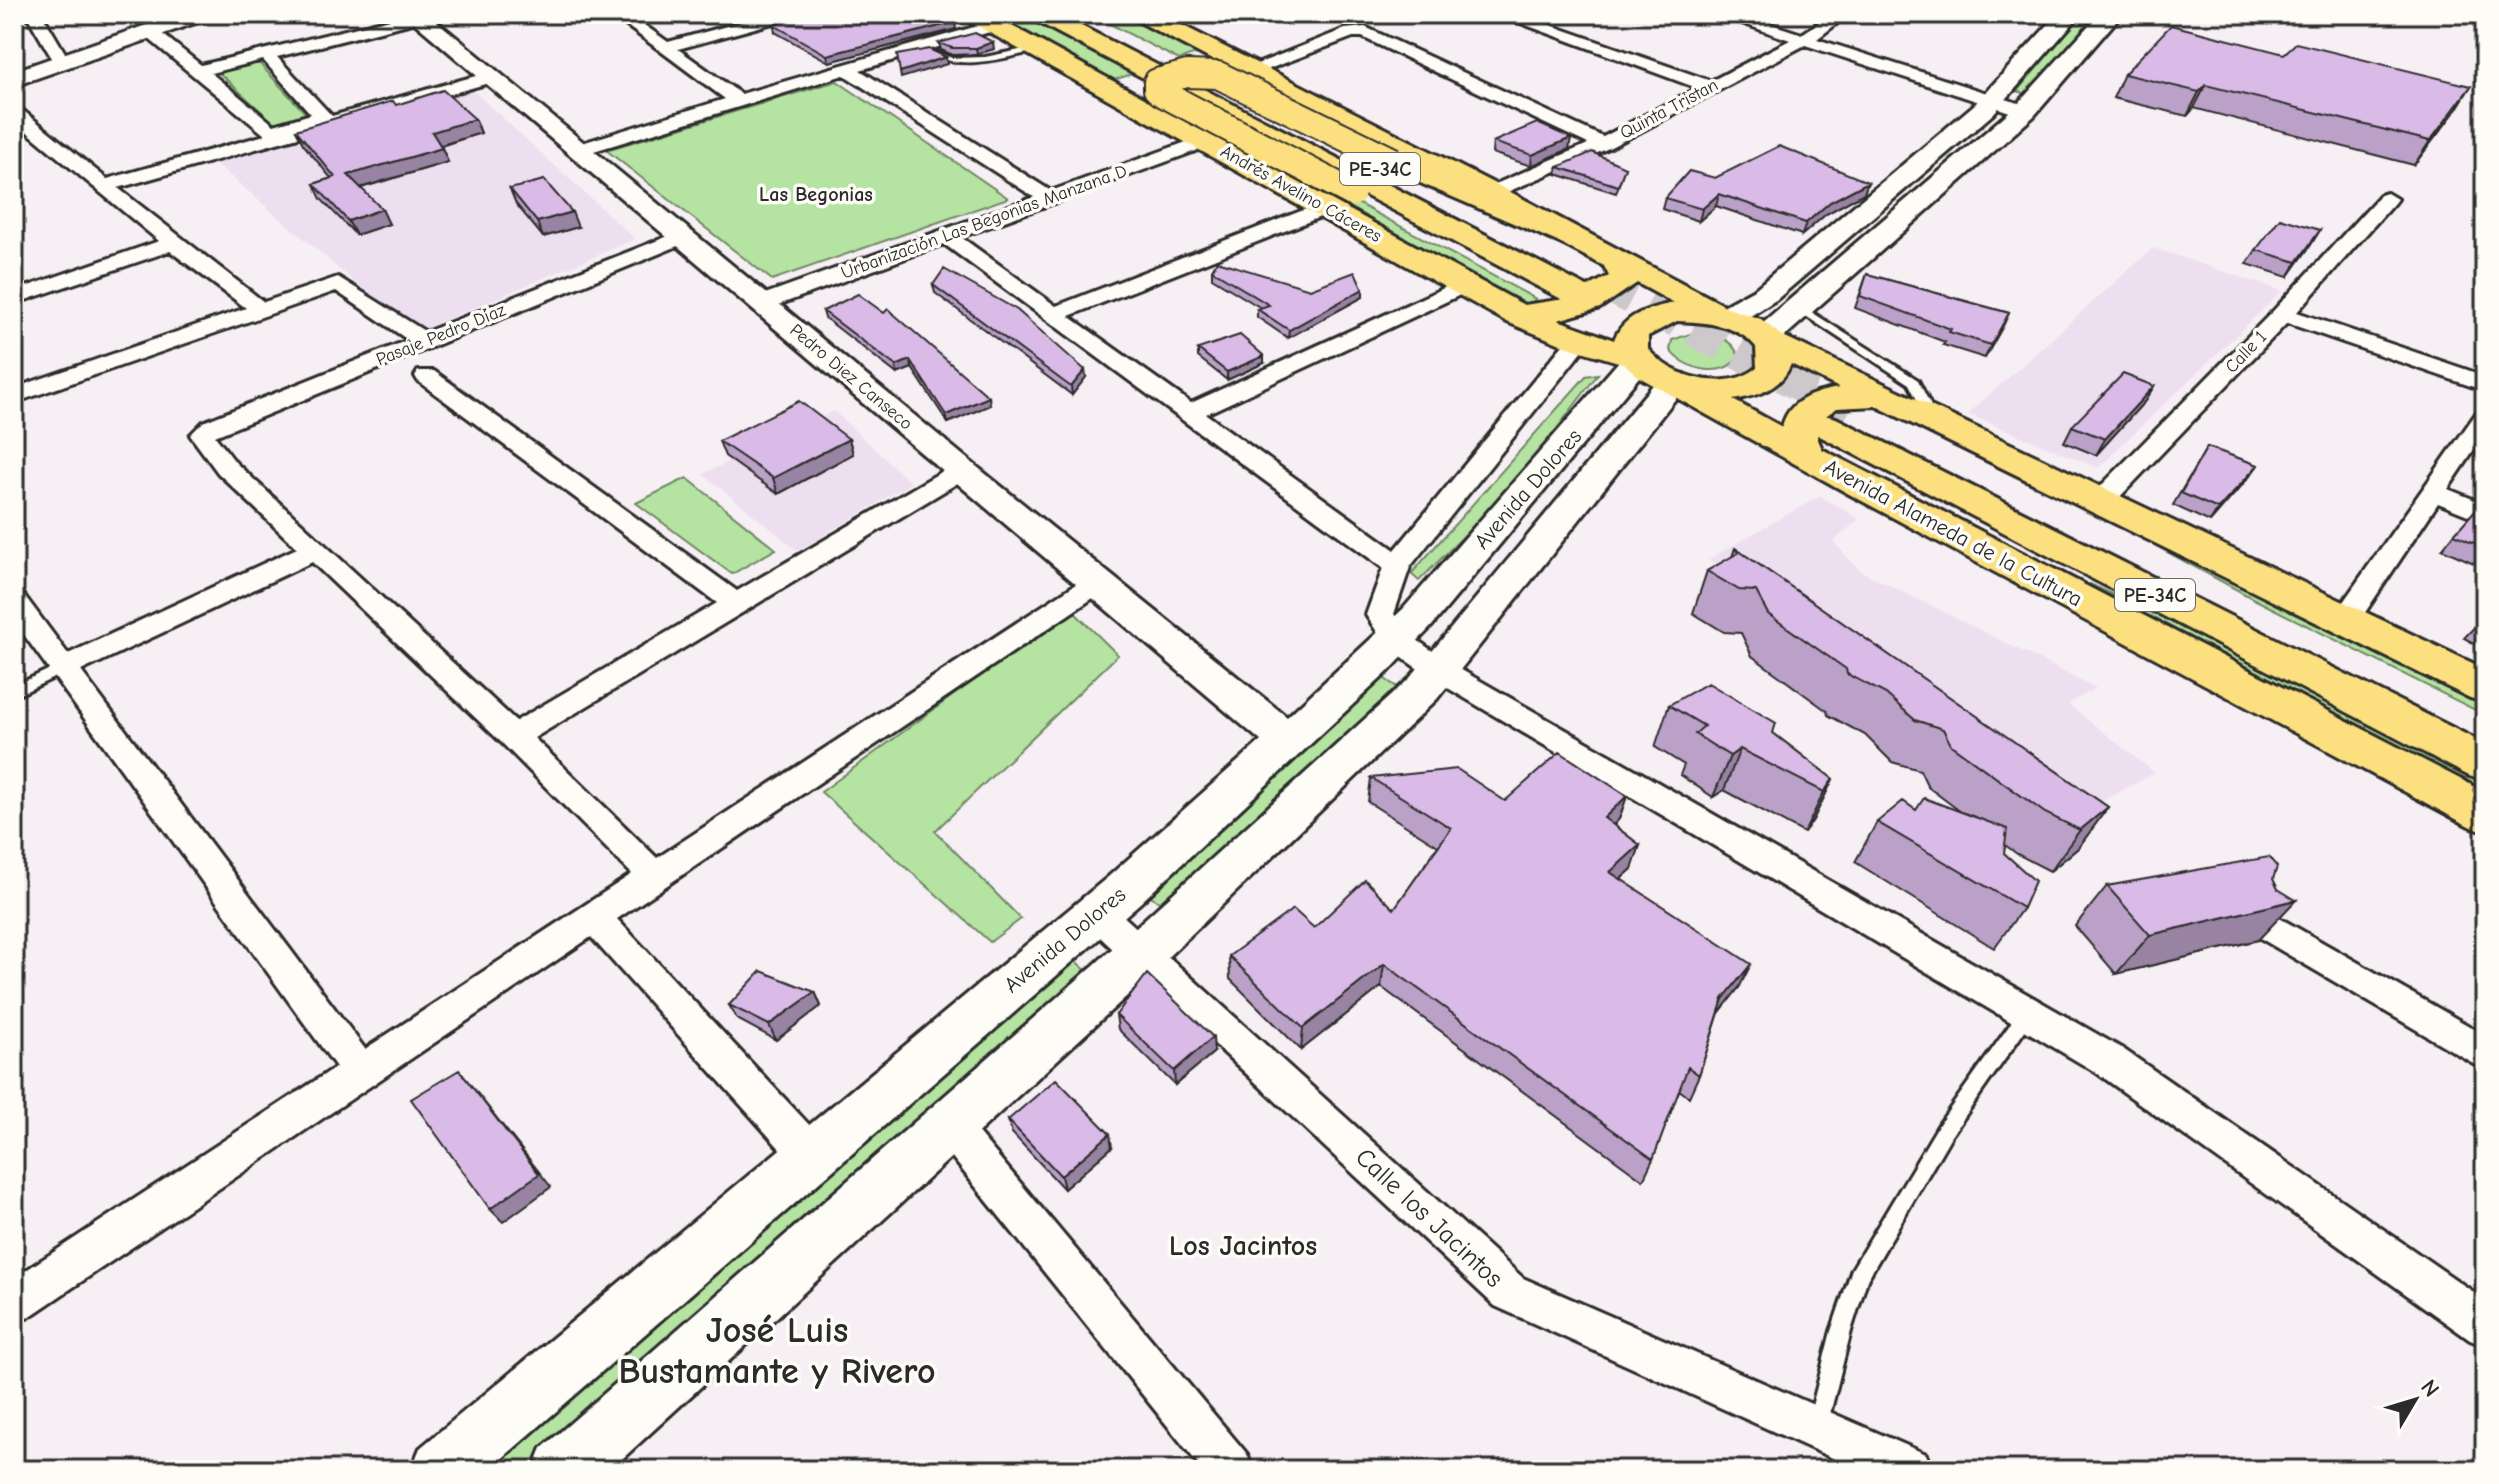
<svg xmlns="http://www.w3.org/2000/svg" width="2499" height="1484" font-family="'Comic Neue',sans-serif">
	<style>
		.built { fill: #eedff0 }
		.green { fill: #b5e3a1; stroke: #708766; stroke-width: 2 }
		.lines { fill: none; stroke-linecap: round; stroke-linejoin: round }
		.highway-tunnel { stroke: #cdc8cc; stroke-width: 34; stroke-dasharray: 34 17; stroke-linecap: butt }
		.lane-casing { stroke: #2b2b2b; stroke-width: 6 }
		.street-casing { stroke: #2b2b2b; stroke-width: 6 }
		.secondary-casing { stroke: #2b2b2b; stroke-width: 6 }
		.primary-casing { stroke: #2b2b2b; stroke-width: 6 }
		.highway-casing { stroke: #2b2b2b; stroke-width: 6 }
		.lane { fill: #fdfcf7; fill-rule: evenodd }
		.street { fill: #fdfcf7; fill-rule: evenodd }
		.secondary { fill: #fdfcf7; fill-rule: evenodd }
		.primary { fill: #fce080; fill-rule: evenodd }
		.highway { fill: #fce080; fill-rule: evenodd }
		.highway-bridge-casing { stroke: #2b2b2b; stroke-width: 30; stroke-linecap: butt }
		.highway-bridge { stroke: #fce080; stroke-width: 26 }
		.wall { fill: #bba1c7; stroke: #2b2b2b; stroke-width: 2 }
		.shaded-wall { fill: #9983a2; stroke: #2b2b2b; stroke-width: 2 }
		.building { fill: #dabbe7; stroke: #2b2b2b; stroke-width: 2 }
		.labels { text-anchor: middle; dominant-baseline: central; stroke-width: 7; stroke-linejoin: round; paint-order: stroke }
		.far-street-label { font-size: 18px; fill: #2b2b2b; stroke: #fdfcf7 }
		.shield { fill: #fdfcf7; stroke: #6a6a68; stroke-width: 2 }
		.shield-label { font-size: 20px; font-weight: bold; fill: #2b2b2b }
		.far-neighbourhood-label { font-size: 20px; font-weight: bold; fill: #2b2b2b; stroke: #fdfcf7 }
		.street-label { font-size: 22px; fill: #2b2b2b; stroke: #fdfcf7 }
		.near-street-label { font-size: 26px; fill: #2b2b2b; stroke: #fdfcf7 }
		.near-neighbourhood-label { font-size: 28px; font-weight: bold; fill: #2b2b2b; stroke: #fdfcf7 }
		.near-district-label { font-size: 36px; font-weight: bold; fill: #2b2b2b; stroke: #fdfcf7 }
	</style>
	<rect width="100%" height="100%" fill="#f6eff4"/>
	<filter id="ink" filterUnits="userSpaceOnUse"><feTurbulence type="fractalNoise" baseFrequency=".0125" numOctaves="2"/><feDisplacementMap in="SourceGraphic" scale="16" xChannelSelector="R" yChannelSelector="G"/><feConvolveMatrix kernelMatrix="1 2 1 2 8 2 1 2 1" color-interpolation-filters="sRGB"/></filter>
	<g filter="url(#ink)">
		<path class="built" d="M472,90L635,239L415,333L216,164Z
			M2153,248L2282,291L2098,468L1968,414Z
			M834,411L911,483L798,551L703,474Z
			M1820,496L1859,519L1833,542L1861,571L2096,688L2068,704L2155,773L2061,823L1709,559Z"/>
		<path class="green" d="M990,14H1024L1135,73L1111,81Z
			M1091,14H1124L1199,53L1179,60Z
			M2082,14H2098L2033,96L2017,91Z
			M246,64H260L309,117L277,126L217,71Z
			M837,81L1008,198L772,280L606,150Z
			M1221,130L1536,299L1525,306L1209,134Z
			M1696,332C1714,334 1733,338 1738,356C1726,380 1683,370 1670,350L1672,340Z
			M1598,374L1515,484L1419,581L1411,574L1586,376Z
			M687,478L776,549L732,574L636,503Z
			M2046,486L2485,701V715L2252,598Z
			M2090,584L2225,647L2485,782V798L2086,588Z
			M1071,609L1118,655L935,831L1021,919L990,942L821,792Z
			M1380,676L1397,687L1164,906L1147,893Z
			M1072,958L1088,972L527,1470H476Z"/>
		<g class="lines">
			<path class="highway-tunnel" d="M1602,282L1850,410"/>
			<g class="lane-casing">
				<path id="lane" d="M1034,47H1037V51C1000,59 958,72 924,51L928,49L952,58L985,57Z
					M1799,304L1918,380L1937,418L1935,420H1927L1909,384L1795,309V305Z
					M65,662L70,664L72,667L70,670L14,697V686Z
					M2027,1007L2033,1009L2035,1014L2033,1019L1951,1136L1867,1280L1851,1331L1827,1426L1824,1433L1817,1436L1810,1433L1807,1426L1831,1331L1852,1269L1939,1124L2021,1009Z"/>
			</g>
			<g class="street-casing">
				<path id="street" d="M26,14H42L71,63L69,67H57Z
					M411,14H424L426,17L424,20L277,57L332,116L490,72L496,73L498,77L496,81L118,188L264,302L338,277L426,332L676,233H690L693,237L690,241L215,436L236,463L516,721L717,603L418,381L415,376L418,371H434L737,591L953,465H971L974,470L971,475L534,738L657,858L1085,578L1095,575L1105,578L1108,584L1105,590L617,919L827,1144L832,1157L827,1170L813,1175L799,1170L591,937L29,1317L14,1323V1278L336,1067L14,621V592L24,595L68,654L297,548L218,473L190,435L203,422L408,340L336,291L14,403V388L246,308L170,251L14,304V291L159,241L14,121V107L20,108L107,179L265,135L143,34V28H155L201,65ZM263,60L311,114L274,125L211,73ZM312,562L503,744L632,874L365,1049L81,671Z
					M611,14H629L668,42L771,14H797L795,17L678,49L741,94L988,23H1000V29L860,70L1051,191L1200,137H1212L1215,141L1212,145L961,237L1056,306L1319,204H1333L1336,208L1333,212L1069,316L1191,403L1459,281H1473L1476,285L1473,289L1206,414L1395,550L1571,335H1587L1590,340L1587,345L1410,567L1394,614L1407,633L1451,664L2123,1049L2485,1300V1346L2470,1340L2097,1073L1431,678L1387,647L1366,615L1383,568L944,244L770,308H754L751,303L754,298L1034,197L844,75L584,154H572L569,150L572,146L725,99Z
					M1496,14H1519L1711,81L1790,40L1716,14H1740L1802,34L1831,14H1849L1817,39L2031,107L2034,111L2031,115H2019L1805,45L1609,148L1491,199L1481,193L1484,189L1588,144L1362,37H1353L1256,74H1244L1242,70L1345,29L1365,27L1603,137L1697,88Z
					M2387,193L2397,199L2394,203L2297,312L2485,376V391L2287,323L2111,506H2093L2089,500L2093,494L2275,309L2380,195Z
					M2485,410V434L2448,489L2485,504V522L2438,503L2356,626L2346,628L2336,626L2332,619L2336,612L2477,412Z
					M1097,899L1109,903L1523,1278L1926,1454L1932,1470H1859L1495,1306L1085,923L1080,913L1085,903Z
					M2255,904L2485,1035V1070L2243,928L2238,918L2243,908Z
					M948,1107L961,1112L1247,1454L1253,1470H1203L935,1136L929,1124L935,1112Z"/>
			</g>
			<g class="secondary-casing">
				<path id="secondary" d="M178,14H210L207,19L14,86V71Z
					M404,14H428L971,462L1287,717L1403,609L1627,352L1638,350L1649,352L1654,359L1431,627L1390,670L1140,903L489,1470H411L420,1448L1108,877L1261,741Z
					M2058,14H2081L1993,114L1776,300C1757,311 1737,329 1714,323L1710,317L1714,311L1756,288L1975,104Z
					M2099,14H2122L2034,116L1776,344L1765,346L1754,344L1750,337L1754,330L2016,106Z
					M1673,371L1684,374L1689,381L1684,388L1437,699L1127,996L610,1470H533L542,1448L1093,966L1409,679L1662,374Z"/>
			</g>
			<g class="primary-casing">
				<path id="primary" d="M962,14H990L1524,305L1565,299L1609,276L1604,266L1134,19L1131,14H1160L1501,187L1733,310L1761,319L1779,334L2485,669V702L2470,698L1876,406L1837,408L1817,422V437L1822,449L2485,792V831L2469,826L1849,494L1639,377L1625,364L1568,347L1507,322L965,19ZM1637,283L1674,303C1649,308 1624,314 1614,340L1558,320L1600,308ZM1677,321C1703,322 1738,324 1756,347L1757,368C1726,392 1672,379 1648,349V336ZM1791,364L1839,388C1814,392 1788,400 1782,427L1733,400C1757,396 1781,389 1791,364Z"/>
			</g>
			<g class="highway-casing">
				<path id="highway" d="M1029,14H1058L1589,288L1594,295L1589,302L1578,304L1567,302L1032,19Z
					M1393,153L1589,235L1594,241L1589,247L1579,250L1569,247L1383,167L1379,161L1383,155Z
					M1824,415L1836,418L2485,744V781L2469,776L1812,432L1807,425L1812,418Z"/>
			</g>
			<use href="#lane" class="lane"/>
			<use href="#street" class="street"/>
			<use href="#secondary" class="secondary"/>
			<use href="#primary" class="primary"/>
			<use href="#highway" class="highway"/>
			<g class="highway-bridge-casing">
				<path id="highway-bridge" d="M1352,193L1162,93L1157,89V82L1187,74L1218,75L1393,161"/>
			</g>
			<use href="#highway-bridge" class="highway-bridge"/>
		</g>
		<path class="wall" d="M792,14L956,29L829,62L775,32L774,25L793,18Z
			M939,43L994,49L977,54L953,55L941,50Z
			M2124,74L2456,110L2414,165L2194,108L2187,116L2113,98Z
			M396,105L475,119L481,133L441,146L448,162L361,188L389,224L356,235L321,199L314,184L331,178L303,144L296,130Z
			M1571,138L1569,149L1531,166L1492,153L1493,142Z
			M1558,167H1625L1616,193L1556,174Z
			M1715,178L1868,182L1864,193L1826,214L1802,235L1716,206L1699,221L1662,209L1665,198Z
			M510,189L578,227L543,237L516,204Z
			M2320,230L2288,277L2247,264L2256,250Z
			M1212,270L1310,289H1363V297L1288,338L1257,317V309L1261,308L1212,278Z
			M1867,274L2009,313L1985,358L1943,345L1945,342L1855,308Z
			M933,285L1086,377L1072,395L935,293Z
			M823,311L990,405L948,423L912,368L897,374L825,318Z
			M1198,349L1264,363L1227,380L1198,357Z
			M2154,386L2145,401L2096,455L2064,442L2072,426Z
			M849,439L853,454L778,494L725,456L719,441Z
			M2207,447L2258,465L2249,477L2210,522L2173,505Z
			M2485,511V568L2442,549L2454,534Z
			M1735,548L2108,807L2078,848L2050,871L2017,854L2005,845L2004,853L2023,908L1994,948L1855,862L1877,822L1916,810L1961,812L1928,787L1920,770L1892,762L1865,735L1828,715L1827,711L1752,656L1741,633L1724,632L1693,613L1707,571L1732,557Z
			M2485,616V649L2464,638Z
			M1669,705L1773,733L1833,779L1813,820L1804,833L1724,790L1713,797L1680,775L1684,765L1655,747Z
			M1371,778L1505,801L1627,796L1619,819L1614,825L1640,845L1632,869L1621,879L1740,986L1719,1013L1699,1075L1689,1097L1679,1090L1653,1159L1643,1180L1381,987L1301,1050L1230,979L1229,956L1314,928L1394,909L1438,846L1368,802Z
			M2273,879L2258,940L2116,974L2075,926L2107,886Z
			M815,992L821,1006L776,1040L737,1019L729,1005Z
			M1116,1015L1214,1052L1175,1085L1118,1029Z
			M1008,1120L1112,1147L1064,1189L1012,1133Z"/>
		<path class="shaded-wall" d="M955,22L956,29L829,62L827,55Z
			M993,42L994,49L977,54L976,48Z
			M946,57L947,64L901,78L900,72Z
			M2206,85L2194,108L2187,116L2199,92Z
			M2471,86L2456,110L2414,165L2430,141Z
			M475,119L481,133L438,146L432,132Z
			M1571,138L1569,149L1531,166L1532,155Z
			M442,148L448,162L356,189L348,175Z
			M1868,182L1864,193L1826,214L1802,235L1806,223L1830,202Z
			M1719,194L1716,206L1699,221L1702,209Z
			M382,209L389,224L356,235L348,221Z
			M572,212L578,227L543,237L537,222Z
			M2320,230L2311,245L2288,277L2297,262Z
			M1363,289V297L1288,338L1289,330Z
			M2009,313L2003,326L1985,358L1991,345Z
			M1264,356V363L1227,380V372Z
			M910,360L912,368L897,374L896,366Z
			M1085,370L1086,377L1072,395L1071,387Z
			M2154,386L2145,401L2096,455L2105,439Z
			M989,397L990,405L948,423L946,415Z
			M849,439L853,454L778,494L773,478Z
			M2258,465L2249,477L2210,522L2218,509Z
			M1740,749L1724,790L1713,797L1730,756Z
			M1833,779L1813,820L1804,833L1824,792Z
			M1627,796L1619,819L1597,842L1604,818Z
			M2108,807L2078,848L2050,871L2080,830Z
			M1640,845L1632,869L1602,895L1610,872Z
			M2296,900L2258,940L2116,974L2150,935Z
			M1384,964L1381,987L1301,1050L1303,1028Z
			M1751,964L1740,986L1713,1021L1723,999Z
			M815,992L821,1006L776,1040L769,1025Z
			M1213,1037L1214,1052L1175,1085L1174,1071Z
			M459,1070L551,1187L503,1222L490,1209Z
			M1110,1134L1112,1147L1064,1189L1061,1176Z"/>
		<path class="building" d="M792,14H938L955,22L827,55L774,25L796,16Z
			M2171,25L2284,54L2296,43L2471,86L2430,141L2206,85L2199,92L2124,74Z
			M975,33L993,42L976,48H952L939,43Z
			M929,49L946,57L900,72L897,55Z
			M443,90L475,119L432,132L442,148L348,175L382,209L348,221L314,184L335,177L296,130L393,101L396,105Z
			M1537,123L1571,138L1532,155L1493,142Z
			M1779,146L1868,182L1830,202L1806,223L1719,194L1702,209L1665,198L1689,171L1715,178Z
			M1592,152L1625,167L1618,186L1558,167Z
			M544,180L572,212L537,222L510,189Z
			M2280,218L2320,230L2297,262L2256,250Z
			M1217,261L1310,289L1355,272L1363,289L1289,330L1257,309L1269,305L1212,270Z
			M944,269L1017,310L1085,370L1071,387L933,285Z
			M1867,274L2009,313L1991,345L1949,332L1951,329L1860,296Z
			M858,294L884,313L888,309L989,397L946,415L910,360L896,366L823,311Z
			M1240,335L1264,356L1227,372L1198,349Z
			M2123,374L2154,386L2105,439L2072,426Z
			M799,401L849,439L773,478L719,441Z
			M2207,447L2258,465L2218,509L2181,493Z
			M2477,508L2485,511V548L2454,534Z
			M1735,548L2108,807L2080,830L2045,813L1951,745L1943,729L1915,720L1886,694L1847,674L1846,669L1768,614L1756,591L1739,590L1707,571L1738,553Z
			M2485,616V627L2477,623Z
			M1708,683L1776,723L1773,733L1833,779L1824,792L1740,749L1730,756L1695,734L1704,726L1669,705Z
			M1560,752L1627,796L1604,818L1640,845L1610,872L1751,964L1723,999L1699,1075L1688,1067L1653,1159L1384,964L1303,1028L1229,956L1293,909L1314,928L1365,880L1394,909L1451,828L1371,778L1457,769L1505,801Z
			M1924,798L2007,829L2004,853L2035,881L2023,908L1877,822L1903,801L1916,810Z
			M2269,857L2277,867L2273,879L2278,889L2296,900L2150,935L2107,886Z
			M761,971L815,992L769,1025L729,1005Z
			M1147,974L1213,1037L1174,1071L1116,1015Z
			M459,1070L539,1174L490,1209L411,1099Z
			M1056,1079L1110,1134L1061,1176L1008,1120Z"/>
	</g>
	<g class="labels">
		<g class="far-street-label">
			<text transform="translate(1669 109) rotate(-28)">Quinta Tristan</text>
			<text transform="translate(1301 194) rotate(29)">Andrés Avelino Cáceres</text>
			<text transform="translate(984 222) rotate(-20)">Urbanización Las Begonias Manzana D</text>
			<text transform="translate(441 335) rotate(-22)">Pasaje Pedro Díaz</text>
			<text transform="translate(2246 352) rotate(-46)">Calle 1</text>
			<text transform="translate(851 377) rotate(40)">Pedro Diez Canseco</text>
		</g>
		<g class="shield">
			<rect x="1340" y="153" width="80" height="32" rx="6"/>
			<rect x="2115" y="579" width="80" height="32" rx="6"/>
		</g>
		<g class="shield-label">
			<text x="1380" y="169">PE-34C</text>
			<text x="2155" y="595">PE-34C</text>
		</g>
		<g class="far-neighbourhood-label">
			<text x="816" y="194">Las Begonias</text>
		</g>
		<g class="street-label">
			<text transform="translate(1528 489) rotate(-49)">Avenida Dolores</text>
			<text transform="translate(1953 533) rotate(28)">Avenida Alameda de la Cultura</text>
			<text transform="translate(1065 940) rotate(-40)">Avenida Dolores</text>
		</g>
		<g class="near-street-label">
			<text transform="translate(1429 1218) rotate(43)">Calle los Jacintos</text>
		</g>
		<g class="near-neighbourhood-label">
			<text x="1243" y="1246">Los Jacintos</text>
		</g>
		<g class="near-district-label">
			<text x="777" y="1330">José Luis<tspan x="777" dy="41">Bustamante y Rivero</tspan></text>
		</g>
	</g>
	<rect width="2499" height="1484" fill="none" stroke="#fdfcf7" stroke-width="48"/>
	<rect x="24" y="24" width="2451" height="1436" fill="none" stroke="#2b2b2b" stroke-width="3" filter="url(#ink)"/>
	<g transform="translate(2415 1400) rotate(52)" stroke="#fdfcf7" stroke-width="6" paint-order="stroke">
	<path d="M0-6L14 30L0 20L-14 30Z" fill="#2b2b2b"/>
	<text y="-12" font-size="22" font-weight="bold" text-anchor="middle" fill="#2b2b2b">N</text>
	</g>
</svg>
